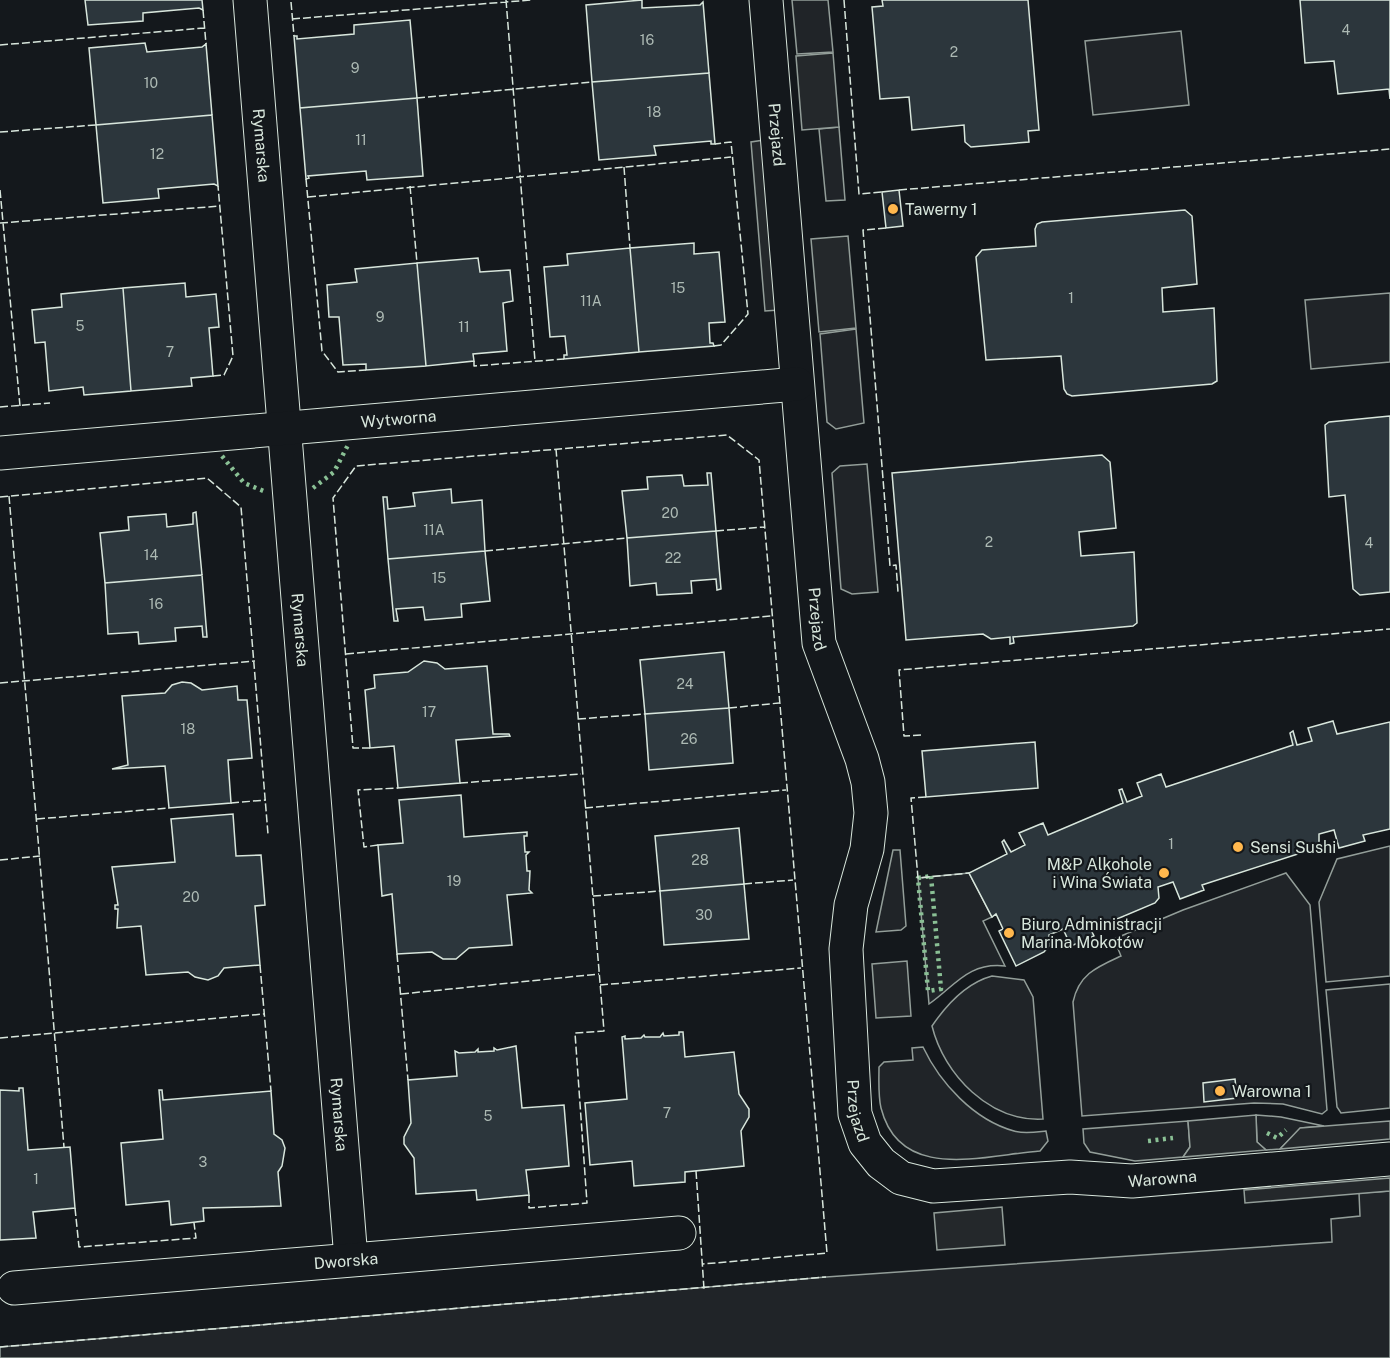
<svg xmlns="http://www.w3.org/2000/svg" width="1390" height="1358" font-family="'Public Sans',sans-serif">
	<style>
		.green { fill: #202428; stroke: #939e99; stroke-width: 1.5 }
		.parking { fill: #24282b; stroke: #939e99; stroke-width: 1.5 }
		.building { fill: #2c363c; stroke: #d8e6dc; stroke-width: 1.5 }
		.lines { fill: none; stroke-linecap: round; stroke-linejoin: round }
		.minor-casing { stroke: #d8e6dc; stroke-width: 35 }
		.minor { stroke: #14181c; stroke-width: 33 }
		.hedge { stroke: #8ac095; stroke-width: 4.5; stroke-dasharray: 3 4.5; stroke-linecap: butt }
		.fence { stroke: #d8e6dc; stroke-width: 1.5; stroke-dasharray: 8 3; stroke-linecap: butt }
		.poi-dot { fill: #ffb74d; stroke: #14181c; stroke-width: 2 }
		.labels { text-anchor: middle; dominant-baseline: central; stroke-width: 4.5; stroke-linejoin: round; paint-order: stroke }
		.number-label { font-size: 14px; fill: #adbab4 }
		.street-label { font-size: 16px; fill: #d8e6dc; stroke: #14181c }
		.poi-label { font-size: 16px; fill: #d8e6dc; stroke: #14181c; text-anchor: start }
	</style>
	<rect width="100%" height="100%" fill="#14181c"/>
	<path class="green" d="M792,0H828L833,52L797,54Z
		M1181,31L1189,105L1093,115L1085,41Z
		M839,127L845,200L826,201L819,129Z
		M1390,293V362L1311,369L1305,300Z
		M856,329L864,423L836,429L827,422L820,334Z
		M867,464L878,592L852,594L841,589L832,473L840,466Z
		M1390,846V976L1326,982L1319,902L1337,859Z
		M893,850H900L906,926L901,930L876,932Z
		M969,873L992,917L983,921L1005,966C968,962 955,986 929,1004L918,878Z
		M1286,873L1310,905L1327,1110L1322,1114L1283,1104L1254,1103L1082,1116L1073,1002C1079,974 1097,967 1121,956L1114,939L1183,910Z
		M992,976L1024,980L1033,997L1043,1119C990,1122 944,1075 932,1026C947,1004 966,983 992,976Z
		M1390,984V1108L1341,1113L1337,1107L1326,990Z
		M923,1047C940,1083 974,1120 1014,1131C1024,1134 1036,1132 1046,1131L1048,1141L1040,1151C984,1155 900,1183 881,1108C878,1095 879,1080 879,1067L884,1062L913,1060L912,1048Z
		M1256,1115L1281,1117L1324,1126L1301,1128L1280,1149L1266,1150L1257,1142Z
		M1188,1121L1190,1147L1183,1157L1135,1161L1090,1152L1084,1143L1083,1129Z
		M1390,1191V1358H0V1347L826,1277L1332,1242L1331,1219L1360,1216L1359,1193Z"/>
	<path class="parking" d="M833,53L839,127L802,130L796,56Z
		M764,140L779,310L765,311L751,142Z
		M848,236L856,328L819,332L811,239Z
		M907,961L911,1016L876,1018L872,964Z
		M1256,1115L1257,1142L1266,1150L1183,1157L1190,1147L1188,1121Z
		M1390,1121V1139L1280,1149L1300,1128Z
		M1390,1178V1191L1245,1203L1244,1190Z
		M1002,1207L1005,1245L937,1250L934,1213Z"/>
	<path class="building" d="M85,0H202L203,10L199,8L143,13V21L88,25Z
		M642,0V8L700,5L703,2L709,73L592,82L586,5Z
		M882,0H1028L1039,130L1028,131L1029,142L971,147L965,142L964,125L912,130L909,97L880,99L872,7L883,6Z
		M1300,0H1390V99L1389,89L1338,94L1334,61L1305,63Z
		M410,20L417,98L300,108L294,36H297V39L354,34V25Z
		M145,43L147,52L202,47L206,44L212,115L96,125L89,48Z
		M709,73L715,144H711V141L654,146L656,155L599,160L592,82Z
		M417,98L423,176L367,180L366,171L308,176L309,178L306,179L300,108Z
		M212,115L218,186L214,184L158,189L159,198L103,203L96,125Z
		M899,190L903,226L886,228L882,192Z
		M1185,210L1192,216L1197,284L1162,288L1163,312L1214,308L1217,381L1212,384L1072,396L1067,394L1064,389L1061,356L986,360L976,257L982,250L1036,246L1035,229L1037,224L1042,222Z
		M694,243V254L719,252L725,322L709,323L710,343H713L714,346L639,352L630,248Z
		M630,248L639,352L564,359V355H567L565,336L550,337L544,267L568,265L567,254Z
		M478,258L480,272L510,270L513,301L503,303L507,351L473,354L474,361L426,366L417,263Z
		M417,263L426,366L366,370V364L343,365L339,317H329L327,285L357,282L355,269Z
		M185,283L186,297L216,294L219,327L209,328L213,376L191,378L192,386L131,391L123,288Z
		M123,288L131,391L84,395L83,387L49,391L45,342L35,343L32,310L62,307L61,294Z
		M1390,416V592L1360,595L1353,589L1345,495L1329,497L1325,425L1329,422Z
		M1102,455L1110,462L1116,528L1079,532L1081,556L1134,552L1137,623L1133,626L1013,637L1014,643L1010,644V637L991,639L983,634L906,640L892,473Z
		M707,473H711L716,531L627,538L622,491L648,489L647,477L682,475L684,486L708,485Z
		M451,489L452,503L482,500L485,551L388,559L383,497H387L388,509L415,506L413,493Z
		M196,512L202,575L105,583L100,533L129,530L128,517L166,514L167,527L193,524V513Z
		M716,531L721,589L717,590L716,579L691,581L692,593L657,595L656,583L630,586L627,538Z
		M485,551L490,601L461,604L462,617L425,620L423,607L396,609L398,621H394L388,559Z
		M202,575L207,637H203L202,626L175,628L176,641L139,644L138,632L108,634L105,583Z
		M724,652L729,708L645,714L640,660Z
		M424,661L437,663L445,669L487,666L493,734H509L510,736L456,740L460,783L398,788L394,746L370,748L365,690L375,688L374,675L408,672Z
		M182,682L191,683L202,690L237,686L238,700H247L252,758L228,760L231,803L169,808L165,766L112,769L128,765L122,696L165,693L172,685Z
		M729,708L733,763L649,770L645,714Z
		M1333,721L1337,734L1390,722V829L1363,835L1365,841L1339,848L1334,830L1319,834V843L1313,849L1202,885L1204,890L1180,899L1173,882L1158,887L1159,898L1155,903L1091,930L1094,936L1071,946L1063,929L1049,935L1050,945L1044,952L1016,966L999,931L1003,929L996,914L992,917L969,873L1007,854L1002,842L1004,840L1011,852L1025,845L1019,833L1043,823L1048,835L1123,803L1119,790L1122,789L1127,802L1142,796L1137,783L1161,774L1166,787L1293,745L1290,733L1293,731L1297,745L1312,741L1308,728Z
		M1035,742L1038,788L926,797L922,751Z
		M461,795L464,837L527,832V836H524L525,852H529L526,855L527,871H530L529,890L532,893L507,895L512,945L469,948L456,959H443L432,952L397,954L392,894L382,896L378,845L403,843L399,800Z
		M233,814L236,856L261,855L265,905L255,906L260,965L224,968L218,976L208,980L195,977L188,972L146,975L141,926L117,928L118,909H115V905H118L112,867L175,862L171,819Z
		M739,828L744,884L660,891L655,836Z
		M744,884L749,939L664,945L660,891Z
		M679,1032H683L685,1057L734,1052L739,1094L749,1109V1117L741,1131L744,1166L685,1172V1182L634,1186L632,1161L590,1165L585,1103L627,1099L622,1037L625,1036V1039L641,1038L644,1035L645,1037H660L663,1033L664,1036L679,1035Z
		M516,1046L522,1108L564,1105L569,1166L526,1170L529,1195L477,1200L476,1190L416,1194L414,1158L404,1144V1137L411,1123L408,1080L457,1076L455,1051L459,1053L475,1052L478,1049V1052L494,1051V1048L497,1050Z
		M1235,1079L1237,1098L1204,1102L1203,1083Z
		M19,1088H23L28,1150L70,1147L75,1208L33,1212L36,1238L0,1240V1090L19,1091Z
		M159,1090H162L163,1100L271,1091L274,1134L282,1140L285,1148L282,1166L278,1172L281,1206L203,1208L204,1221L171,1225L169,1201L126,1205L121,1143L163,1139Z"/>
	<g class="lines">
		<g class="minor-casing">
			<g id="minor">
				<path id="s1" d="M250,0L351,1259"/>
				<path id="s2" d="M766,0L819,643L862,759L868,782L871,813L867,849L851,905L846,949L855,1114L865,1143L881,1163L901,1178L933,1186L1070,1177L1132,1181L1390,1159"/>
				<path id="s3" d="M0,453L797,384"/>
				<path id="s4" d="M14,1288L679,1233"/>
			</g>
		</g>
		<use href="#minor" class="minor"/>
		<path class="hedge" d="M222,456L244,483L266,492
			M313,488L334,472L348,445
			M931,876L941,989L928,991L918,878Z
			M1267,1133L1277,1138L1286,1130
			M1148,1141L1173,1138"/>
		<path class="fence" d="M506,0L535,361
			M844,0L859,194L882,192
			M291,2L294,36
			M203,10L206,44
			M292,19L531,0
			M0,45L204,28
			M417,98L592,82
			M0,132L96,125
			M624,167L630,248
			M306,179L322,351L338,372L366,370
			M410,186L417,263
			M0,190L20,406
			M899,190L1390,149
			M308,197L731,157
			M0,223L220,206
			M886,228L863,230L890,566L896,565L898,592
			M714,346L721,345L748,314L731,142L715,144
			M474,361V366L564,359
			M213,376L224,375L233,356L218,186
			M0,407L50,403
			M9,496L64,1147
			M0,497L207,478L241,507L268,834
			M716,531L764,527
			M485,551L627,538
			M346,654L771,616
			M0,683L255,661
			M729,708L779,703
			M578,719L645,714
			M921,735L904,736L899,670L1390,629
			M370,748H353L333,498L356,466L727,435L759,460L827,1253L703,1264
			M460,783L581,774
			M926,797L911,798L918,878L969,873
			M231,803L266,800
			M585,808L786,790
			M37,819L169,808
			M378,845L364,847L358,790L398,788
			M0,860L40,856
			M744,884L793,880
			M593,896L660,891
			M397,954L408,1080
			M260,965L271,1091
			M600,985L801,968
			M401,994L599,974
			M0,1038L264,1014
			M696,1171L704,1289
			M529,1195V1208L587,1203L575,1033L604,1031L556,449
			M75,1208L79,1247L196,1238L194,1223
			M0,1347L826,1277"/>
	</g>
	<g class="poi-dot">
		<circle cx="893" cy="209" r="6"/>
		<circle cx="1238" cy="847" r="6"/>
		<circle cx="1164" cy="873" r="6"/>
		<circle cx="1009" cy="933" r="6"/>
		<circle cx="1220" cy="1091" r="6"/>
	</g>
	<g class="labels">
		<g class="number-label">
			<text x="1346" y="30">4</text>
			<text x="647" y="40">16</text>
			<text x="954" y="52">2</text>
			<text x="355" y="68">9</text>
			<text x="151" y="83">10</text>
			<text x="654" y="112">18</text>
			<text x="361" y="140">11</text>
			<text x="157" y="154">12</text>
			<text x="678" y="288">15</text>
			<text x="1071" y="298">1</text>
			<text x="591" y="301">11A</text>
			<text x="380" y="317">9</text>
			<text x="80" y="326">5</text>
			<text x="464" y="327">11</text>
			<text x="170" y="352">7</text>
			<text x="670" y="513">20</text>
			<text x="434" y="530">11A</text>
			<text x="989" y="542">2</text>
			<text x="1369" y="543">4</text>
			<text x="151" y="555">14</text>
			<text x="673" y="558">22</text>
			<text x="439" y="578">15</text>
			<text x="156" y="604">16</text>
			<text x="685" y="684">24</text>
			<text x="429" y="712">17</text>
			<text x="188" y="729">18</text>
			<text x="689" y="739">26</text>
			<text x="1171" y="844">1</text>
			<text x="700" y="860">28</text>
			<text x="454" y="881">19</text>
			<text x="191" y="897">20</text>
			<text x="704" y="915">30</text>
			<text x="667" y="1113">7</text>
			<text x="488" y="1116">5</text>
			<text x="203" y="1162">3</text>
			<text x="36" y="1179">1</text>
		</g>
		<g class="street-label">
			<text stroke="none"><textPath href="#s2" startOffset="135">Przejazd</textPath></text>
			<text stroke="none"><textPath href="#s1" startOffset="146">Rymarska</textPath></text>
			<text stroke="none"><textPath href="#s3" startOffset="400">Wytworna</textPath></text>
			<text stroke="none"><textPath href="#s2" startOffset="621">Przejazd</textPath></text>
			<text stroke="none"><textPath href="#s1" startOffset="632">Rymarska</textPath></text>
			<text stroke="none"><textPath href="#s2" startOffset="1125">Przejazd</textPath></text>
			<text stroke="none"><textPath href="#s1" startOffset="1118">Rymarska</textPath></text>
			<text stroke="none"><textPath href="#s2" startOffset="1472">Warowna</textPath></text>
			<text stroke="none"><textPath href="#s4" startOffset="333">Dworska</textPath></text>
		</g>
		<g class="poi-label">
			<text x="905" y="209">Tawerny 1</text>
			<text x="1250" y="847">Sensi Sushi</text>
			<text x="1152" y="864" text-anchor="end">M&amp;P Alkohole<tspan x="1152" dy="18">i Wina Świata</tspan></text>
			<text x="1021" y="924">Biuro Administracji<tspan x="1021" dy="18">Marina Mokotów</tspan></text>
			<text x="1232" y="1091">Warowna 1</text>
		</g>
	</g>
</svg>
